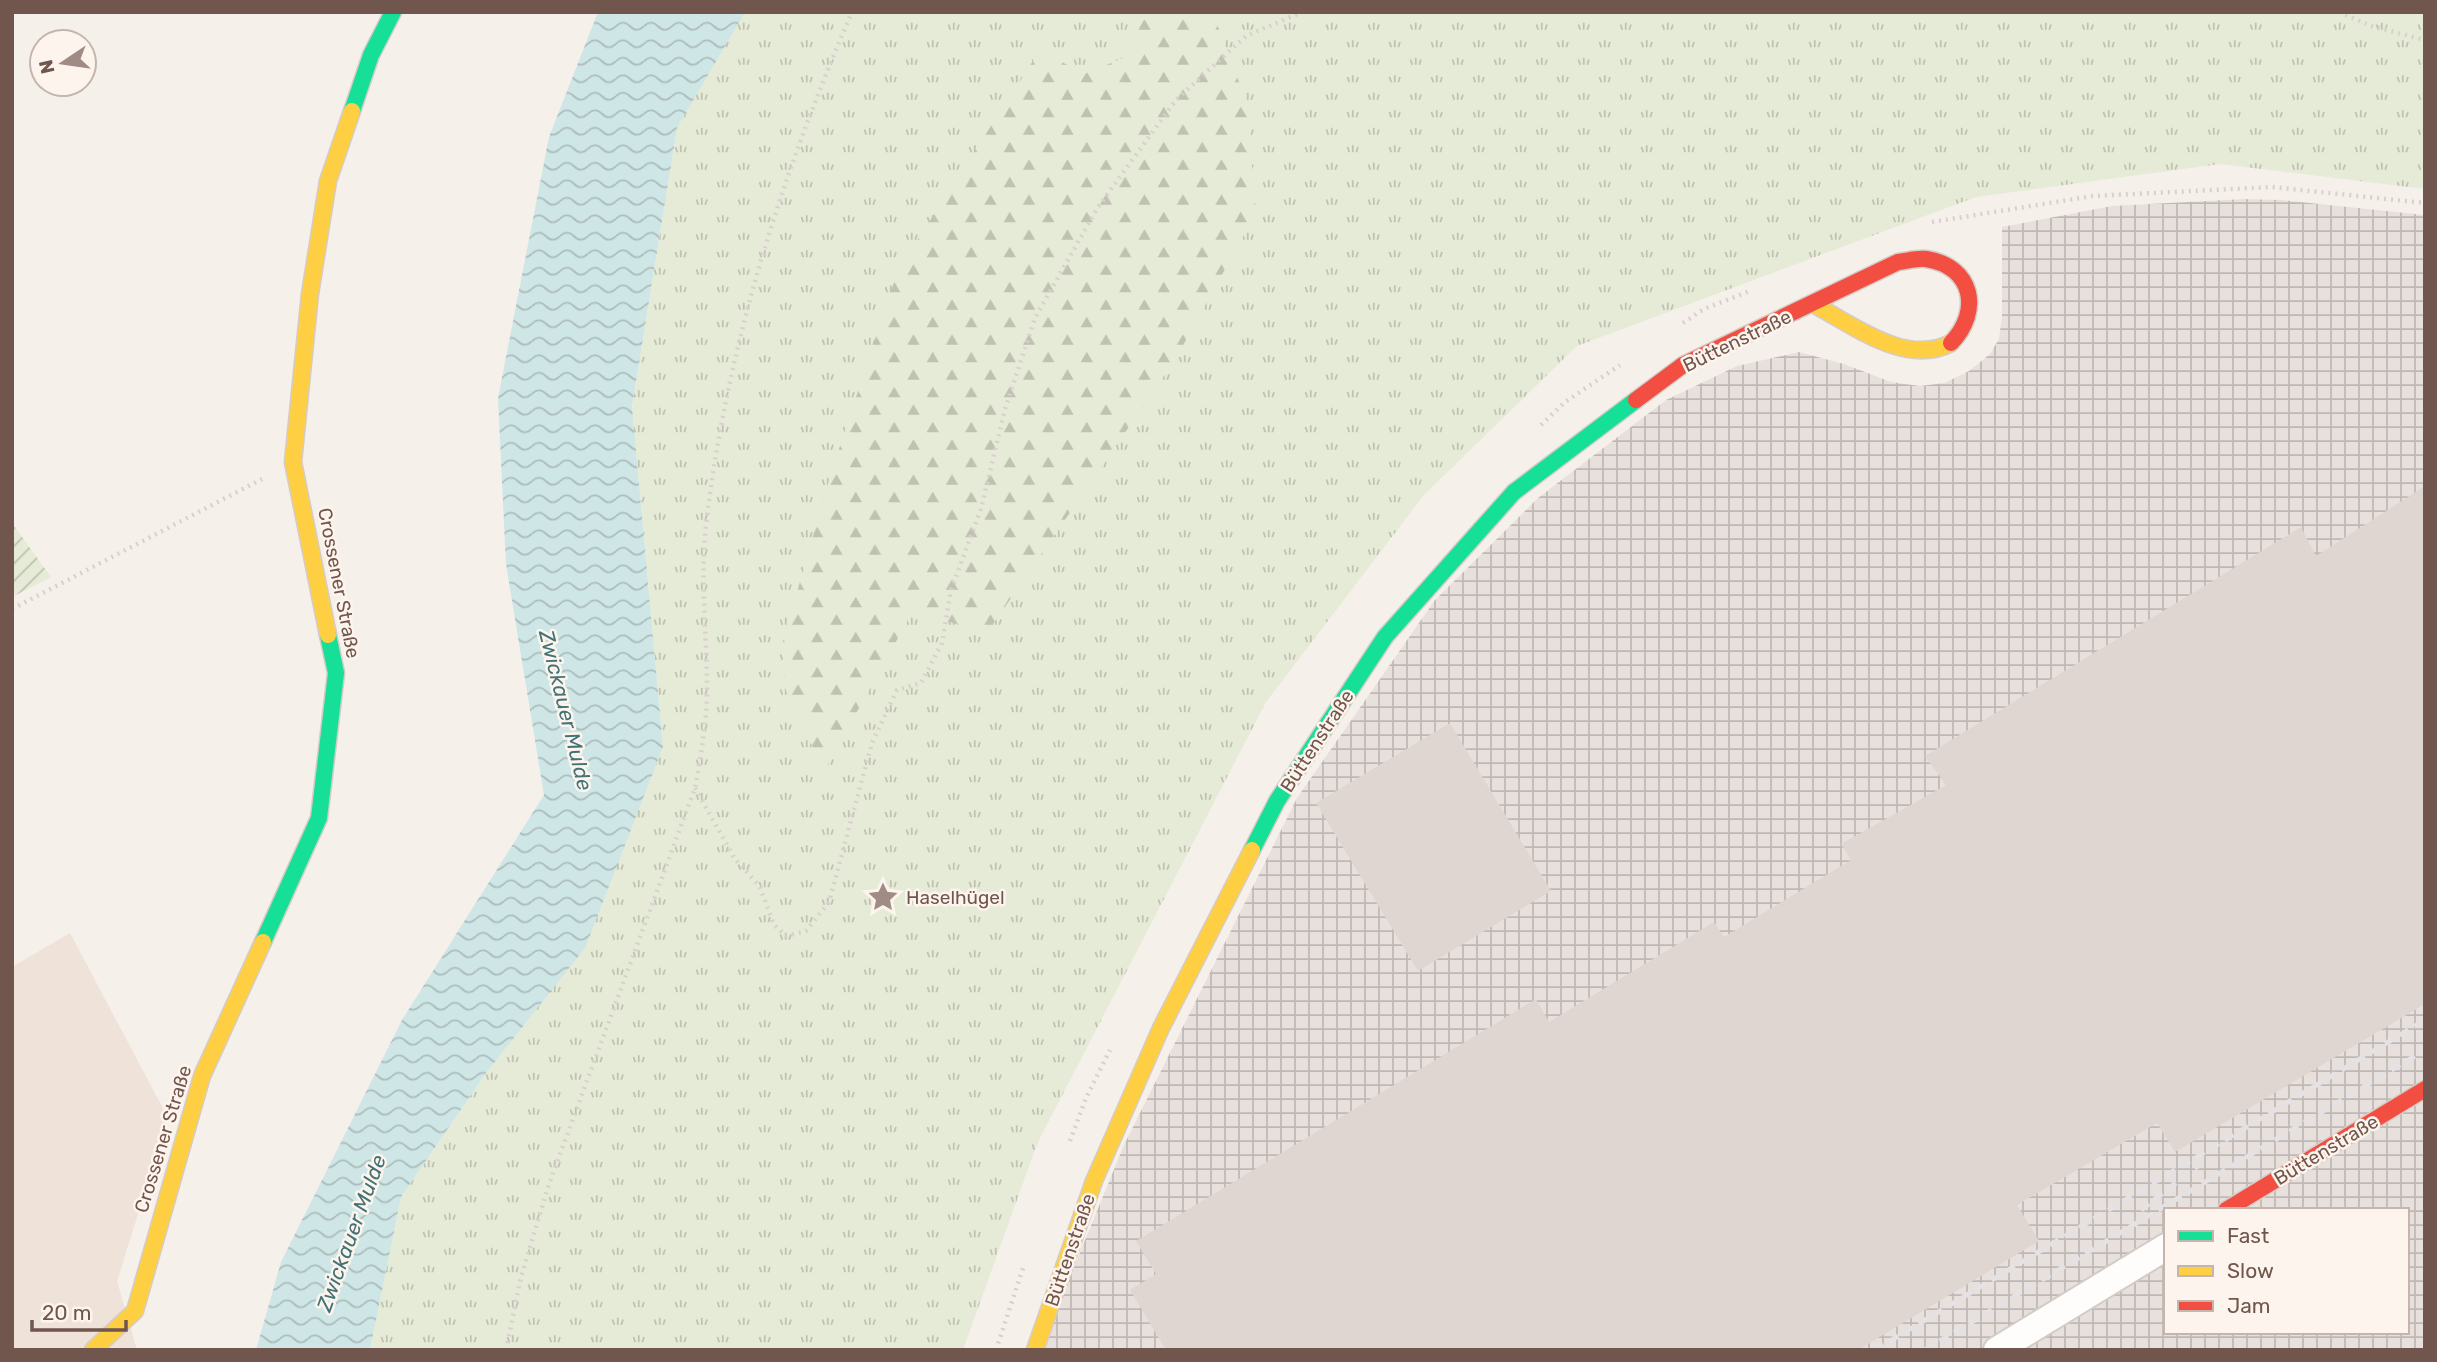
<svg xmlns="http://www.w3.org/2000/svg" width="2437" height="1362" font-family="Rubik,sans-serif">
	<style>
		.residential { fill: #eee2d9 }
		.industrial { fill: url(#industrial-grid); fill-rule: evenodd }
		.grass { fill: url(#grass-tufts) }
		.forest { fill: url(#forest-firs) }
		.garden { fill: url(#garden-furrows) }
		.water { fill: url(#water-waves) }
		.building { fill: #dfd6d1 }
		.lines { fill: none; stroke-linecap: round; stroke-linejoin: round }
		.street-casing { stroke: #d3ccc6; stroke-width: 30 }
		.fast-casing { stroke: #d5ccc8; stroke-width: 19 }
		.slow-casing { stroke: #d5ccc8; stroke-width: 19 }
		.jam-casing { stroke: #d5ccc8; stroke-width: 19 }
		.path { stroke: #d9d0ce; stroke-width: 4.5; stroke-dasharray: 2 5; stroke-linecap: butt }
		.street { stroke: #fefdfc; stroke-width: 26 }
		.fast { stroke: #16e098; stroke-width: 16 }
		.slow { stroke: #ffcf43; stroke-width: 16 }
		.jam { stroke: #f24e42; stroke-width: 16 }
		.rail { stroke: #e4e2e4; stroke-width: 5; stroke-dasharray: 10 7; stroke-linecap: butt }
		.labels { text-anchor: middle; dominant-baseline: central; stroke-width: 5; stroke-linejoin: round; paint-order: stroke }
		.street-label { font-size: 19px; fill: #71564e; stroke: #fdf5ed }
		.poi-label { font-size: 19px; fill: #71564e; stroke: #fdf5ed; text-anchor: start }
		.water-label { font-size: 21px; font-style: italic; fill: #437376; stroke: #fdf5ed }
	</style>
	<defs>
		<pattern id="industrial-grid" width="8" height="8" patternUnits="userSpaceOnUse" patternTransform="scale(1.75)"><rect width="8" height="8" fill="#e8e0dc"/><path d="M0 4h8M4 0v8" fill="none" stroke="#c0b8b5"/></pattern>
		<pattern id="grass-tufts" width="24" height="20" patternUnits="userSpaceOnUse" patternTransform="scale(1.75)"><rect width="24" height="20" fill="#e6ebd7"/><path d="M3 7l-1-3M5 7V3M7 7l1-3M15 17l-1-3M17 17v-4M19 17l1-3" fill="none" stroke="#bfc1b1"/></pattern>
		<pattern id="forest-firs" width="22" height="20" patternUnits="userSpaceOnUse" patternTransform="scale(1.75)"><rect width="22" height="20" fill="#e6ebd7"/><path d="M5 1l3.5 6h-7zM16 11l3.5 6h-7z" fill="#bfc1b1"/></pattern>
		<pattern id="garden-furrows" width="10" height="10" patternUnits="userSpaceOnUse" patternTransform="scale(1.75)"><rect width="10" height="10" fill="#e6ebd7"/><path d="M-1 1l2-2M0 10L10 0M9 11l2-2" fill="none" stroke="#bfc1b1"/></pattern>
		<pattern id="water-waves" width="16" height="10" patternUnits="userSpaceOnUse" patternTransform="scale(1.75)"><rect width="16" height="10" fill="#cee6e5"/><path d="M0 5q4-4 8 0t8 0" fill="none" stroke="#acbdbc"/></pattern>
	</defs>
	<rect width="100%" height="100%" fill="#f6f0eb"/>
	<path class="residential" d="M70,933L168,1118L117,1281L137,1350H12V967Z"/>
	<path class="industrial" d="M2244,199L2281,200L2425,215V1350H1040L1124,1145L1297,798L1435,600L1538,498L1666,400L1737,366L1799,352L1844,364L1891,382L1920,386L1944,383L1969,371L1990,354L1999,339L2002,315V227L2112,206ZM2166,1210H2407V1332H2166Z"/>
	<path class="grass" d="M743,12H2425V189L2220,164L1976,197L1577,346L1424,495L1266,702L1037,1144L963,1350H370L401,1197L486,1073L663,747L632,408L677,128Z"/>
	<path class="forest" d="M1137,12H1226L1217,24L1247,103L1256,213L1175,360L987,633L913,611L824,771L785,688L783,641L832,470L898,270L1040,50L1084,74L1133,54Z"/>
	<path class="garden" d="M12,523L51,577L12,597Z"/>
	<path class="water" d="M598,12H745L677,128L632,407L663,747L585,948L486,1073L401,1197L370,1350H256L281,1262L402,1020L544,795L506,564L498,398L549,137Z"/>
	<path class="building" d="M2425,486V1004L2175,1152L2157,1123L2017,1205L2039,1241L1858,1350H1166L1130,1290L1156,1274L1136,1241L1536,999L1549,1022L1714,922L1724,937L1851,860L1841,844L1946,785L1925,756L2301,527L2316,556Z
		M1450,723L1551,891L1418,971L1316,803Z"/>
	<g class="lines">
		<g class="street-casing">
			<path id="street" d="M1997,1350L2166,1247"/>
		</g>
		<g class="fast-casing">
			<path id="fast" d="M352,111L371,55L393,12
				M1252,850L1277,801L1385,637L1514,492L1636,400
				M263,942L319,818L336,673L328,635"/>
		</g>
		<g class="slow-casing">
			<path id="slow" d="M1813,304C1853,325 1906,367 1951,343
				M328,635L293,462L310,294L328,181L352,111
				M93,1350L135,1311L202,1076L263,942
				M1035,1350L1094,1181L1161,1028L1252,850"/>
		</g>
		<g class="jam-casing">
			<path id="jam" d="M1636,400L1683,365L1898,262C1907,261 1917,258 1926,259C1973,266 1982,311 1951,343
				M2226,1210L2425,1089"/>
		</g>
		<path class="path" d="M2339,12L2371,26L2425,40
			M1932,222L2093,196L2272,187L2425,203
			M1683,323L1704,309L1750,291
			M1541,425L1565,402L1620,365
			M12,609L262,479
			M695,788L735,859L760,887L774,925L786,936L806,931L829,902L872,743L897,690L921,683L942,643L951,590L981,509L1005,409L1035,318L1098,207L1176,100L1246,36L1302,12
			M1070,1141L1086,1098L1110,1050
			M506,1350L521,1277L549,1184L695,788C701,755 707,722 707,689C707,635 700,579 706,525C727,347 781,176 852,12
			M996,1350L1023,1268"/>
		<use href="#street" class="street"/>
		<use href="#fast" class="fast"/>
		<use href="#slow" class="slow"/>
		<use href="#jam" class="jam"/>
		<path class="rail" d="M2141,1210L2199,1165
			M1875,1350L2425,1020
			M1925,1350L2425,1050"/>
	</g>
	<defs>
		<g id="sight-bare" transform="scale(2.415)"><path d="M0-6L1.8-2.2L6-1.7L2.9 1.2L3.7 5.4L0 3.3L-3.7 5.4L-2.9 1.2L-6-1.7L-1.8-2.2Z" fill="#a08c85" stroke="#fdf5ed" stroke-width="2.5" paint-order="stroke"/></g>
	</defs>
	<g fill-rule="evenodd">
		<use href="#sight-bare" x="883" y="897"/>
	</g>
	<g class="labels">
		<g class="street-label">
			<text transform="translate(1737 341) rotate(-26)">Büttenstraße</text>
			<text transform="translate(339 583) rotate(79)">Crossener Straße</text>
			<text transform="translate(1317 741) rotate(-57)">Büttenstraße</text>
			<text transform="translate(163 1139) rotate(-73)">Crossener Straße</text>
			<text transform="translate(2326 1150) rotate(-31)">Büttenstraße</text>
			<text transform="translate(1070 1250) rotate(-71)">Büttenstraße</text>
		</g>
		<g class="poi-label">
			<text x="906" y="897">Haselhügel</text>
		</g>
		<g class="water-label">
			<text transform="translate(566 710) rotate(76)">Zwickauer Mulde</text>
			<text transform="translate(351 1233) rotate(-70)">Zwickauer Mulde</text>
		</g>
	</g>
	<rect width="2437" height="1362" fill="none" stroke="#71564e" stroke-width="28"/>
	<rect x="2164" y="1208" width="245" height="126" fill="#fdf5ed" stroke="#c5b5ad" stroke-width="2"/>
	<rect x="2178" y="1231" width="35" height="10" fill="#16e098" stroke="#c5b5ad" stroke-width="2"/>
	<text x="2227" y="1243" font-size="21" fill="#71564e">Fast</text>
	<rect x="2178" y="1266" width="35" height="10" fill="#ffcf43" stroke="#c5b5ad" stroke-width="2"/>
	<text x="2227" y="1278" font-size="21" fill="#71564e">Slow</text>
	<rect x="2178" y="1301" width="35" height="10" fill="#f24e42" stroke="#c5b5ad" stroke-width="2"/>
	<text x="2227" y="1313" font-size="21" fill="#71564e">Jam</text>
	<g transform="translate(63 63) rotate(257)"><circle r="33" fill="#fdf5ed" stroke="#c5b5ad" stroke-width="2"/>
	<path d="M0-5L12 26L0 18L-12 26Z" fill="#a08c85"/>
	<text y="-10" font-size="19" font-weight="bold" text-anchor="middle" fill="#71564e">N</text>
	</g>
	<path d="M32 1320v10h94v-10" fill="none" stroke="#71564e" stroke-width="3.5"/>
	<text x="42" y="1320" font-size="21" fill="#71564e" stroke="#fdf5ed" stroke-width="5" paint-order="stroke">20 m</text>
</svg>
